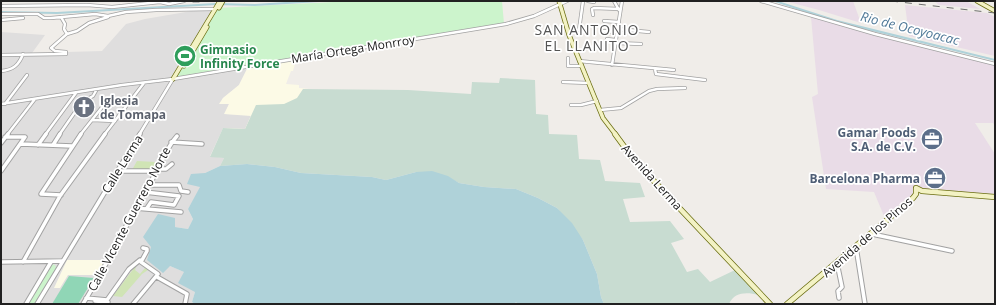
<svg xmlns="http://www.w3.org/2000/svg" width="996" height="305" font-family="'Open Sans',sans-serif">
	<style>
		.residential { fill: #dfdede }
		.industrial { fill: #e9dce7 }
		.education { fill: #fcfae6 }
		.grass { fill: #d0e4b5 }
		.wetland { fill: #c8dcd1 }
		.park { fill: #ccf4cc }
		.pitch { fill: #90d6b6 }
		.water { fill: #afd2d9 }
		.lines { fill: none; stroke-linecap: round; stroke-linejoin: round }
		.river { fill: #afd2d9; fill-rule: evenodd }
		.street-far1-casing { stroke: #a2a2a2; stroke-width: 4 }
		.street-casing { stroke: #a2a2a2; stroke-width: 5.5 }
		.secondary-far1-casing { stroke: #6b6e12; stroke-width: 5 }
		.secondary-casing { stroke: #6b6e12; stroke-width: 6 }
		.street-far1 { stroke: #fff; stroke-width: 2.5 }
		.street { stroke: #fff; stroke-width: 3.5 }
		.secondary-far1 { stroke: #f3f2c4; stroke-width: 3.5 }
		.secondary { stroke: #f3f2c4; stroke-width: 4.5 }
		.rail { stroke: #6f6f6f; stroke-width: 1; stroke-dasharray: 7 7; stroke-linecap: butt }
		.labels { text-anchor: middle; dominant-baseline: central; stroke-width: 3.5; stroke-linejoin: round; paint-order: stroke }
		.leisure-label { font-size: 12px; font-weight: bold; fill: #27864d; stroke: #fff; text-anchor: start }
		.street-label { font-size: 12px; fill: #212121; stroke: #fff }
		.worship-label { font-size: 12px; font-weight: bold; fill: #5b616d; stroke: #fff; text-anchor: start }
		.service-label { font-size: 12px; font-weight: bold; fill: #4e5e75; stroke: #fff; text-anchor: end }
		.water-label { font-size: 13px; font-style: italic; fill: #507998; stroke: #fff }
		.quarter-label { font-size: 14px; letter-spacing: 1px; fill: #545454; stroke: #fff }
	</style>
	<rect width="100%" height="100%" fill="#f0ede9"/>
	<path class="residential" d="M215,7L172,78L248,67L239,85L223,98L220,104H229L225,114L251,115L245,129L223,128L210,156L224,158L220,166L205,173L201,187L188,209L193,219L188,229L175,227L170,266L184,272L195,292L192,302L195,304H1V32L45,35L32,53L102,51L126,24L145,19Z"/>
	<path class="industrial" d="M785,1H853L861,23L819,10Z
		M934,1H966L980,9L939,5Z
		M905,5L987,13L995,17V56L909,36Z
		M811,17L912,45L995,63V126L993,123H975L995,154V194L926,190L913,195L884,216L874,192L826,189L812,97L818,94Z"/>
	<path class="education" d="M296,60L293,71H291L286,84L299,85V88L309,89L303,104L318,154L223,128L245,129L251,116L224,114L229,104H219L223,98L239,85L248,67Z
		M67,260H100L105,261L98,275H68L60,288H54Z"/>
	<path class="grass" d="M137,161L156,162L154,165H156L154,170H132Z
		M137,264L135,270L140,274L145,268L148,270L142,274L122,297L113,296Z"/>
	<path class="wetland" d="M500,78L535,80L536,114L548,115L549,134L577,135L579,159L600,160L605,181L640,183L645,197L623,199L630,222L670,221L684,239L671,243L687,272L698,269L710,282L735,270L758,295C747,292 734,292 729,304H604L601,297L597,274L583,240L557,208L538,198L516,189L484,187L459,183L446,176L416,172L386,180L372,177L301,173L275,167L247,164L220,166L224,158L210,157L223,128L245,129L256,105L284,104L297,98L303,89L408,90L471,94L472,82L499,83Z"/>
	<path class="park" d="M353,1H502L504,24L176,77L198,46L217,8Z
		M51,264L55,265L56,268L34,304H28Z"/>
	<path class="pitch" d="M69,276L94,278L78,304H52Z"/>
	<path class="water" d="M247,164L275,167L301,173L372,177L386,180L416,172L432,171L448,176L459,183L484,187L516,189L538,198L557,208L572,223L583,240L597,274L601,297L604,304H517L516,302L515,304H195L192,302L195,292L178,283L184,272L170,266L163,273L147,260L151,247L143,237L158,214L175,218V227L188,229L193,219L188,209L200,187L187,184L191,174L205,173L220,166Z"/>
	<g class="lines">
		<path class="river" d="M300,1H321L319,2L255,6L216,5L57,14L1,13V11L57,12L216,3L255,4Z
			M772,1H778L837,20L995,59V61L835,22Z"/>
		<g class="street-far1-casing">
			<path id="street-far1" d="M194,1H198
				M588,1L594,2
				M614,1L619,10
				M761,1L875,34L995,64
				M1,6L87,5L112,7L160,2L169,4L184,1
				M1,14H38L44,18H51L95,14L108,16L126,12L156,10L215,9
				M593,15L592,9L594,8L620,9
				M61,17L65,24L64,29L67,34L51,48L55,51L66,52L65,54
				M1,20L23,18
				M604,21L619,22
				M617,29L649,32
				M579,30L583,1
				M604,31L616,32
				M67,34L77,31L89,23L108,17
				M606,42L607,39L615,40
				M615,43L641,44
				M1,55L66,54
				M568,58V66H581
				M579,61L674,70
				M612,65L622,1
				M655,69L656,74L705,80
				M1,71C13,70 19,65 23,54
				M563,82L589,83
				M1,104L122,85L173,79L506,24L534,16L567,1
				M5,104L27,75
				M571,105H581L597,101
				M600,110L621,108L649,91L657,89L685,88
				M92,120L115,121
				M7,135L35,99
				M45,135L76,93
				M59,135L82,102L93,96L97,89
				M80,135L107,101
				M104,135L144,83
				M139,135L173,79"/>
		</g>
		<g class="street-casing">
			<path id="street" d="M171,142L202,144
				M1,143L8,134
				M21,144L72,146
				M38,145L46,134
				M53,145L60,134
				M157,169H166L172,164
				M1,171L25,137H5
				M117,171H157
				M149,185H179L181,191L188,192
				M145,192L179,196L174,205L151,202L147,208
				M61,195L41,194L81,134
				M135,208L181,212
				M872,234L952,251
				M856,247L865,304
				M1,262L62,261
				M23,262L60,196L105,134
				M837,263L842,287L838,291L839,298
				M157,277L187,294L185,304
				M86,298L107,300L129,269L140,260
				M95,301L108,302
				M26,304L51,262
				M37,304L140,134
				M83,304C109,261 130,216 156,173C163,160 167,147 177,136
				M133,304L158,274L141,262L147,251V249L143,248"/>
		</g>
		<g class="secondary-far1-casing">
			<path id="secondary-far1" d="M559,1L569,35L603,118L616,135
				M977,1L995,11
				M219,8L223,1
				M184,66L207,27
				M173,79L220,1"/>
		</g>
		<g class="secondary-casing">
			<path id="secondary" d="M615,134L634,160L770,304
				M787,304L913,198L916,194V188L922,191L995,197"/>
		</g>
		<use href="#street-far1" class="street-far1"/>
		<use href="#street" class="street"/>
		<use href="#secondary-far1" class="secondary-far1"/>
		<use href="#secondary" class="secondary"/>
		<path class="rail" d="M891,1L995,13"/>
	</g>
	<defs>
		<g id="stadium-disc" transform="scale(1.15)"><circle r="9.5" fill="#2e9e5b" stroke="#fff"/><path d="M0-5a6.5 5 0 1 0 0 10a6.5 5 0 1 0 0-10ZM-3.5-1.8h7v3.6h-7Z" fill="#fff"/></g>
		<g id="church-disc" transform="scale(1.15)"><circle r="9.5" fill="#6b7280" stroke="#fff"/><path d="M-1.2-6h2.4v3.5h3.3v2.4h-3.3V6h-2.4V-.1h-3.3v-2.4h3.3Z" fill="#fff"/></g>
		<g id="office-disc" transform="scale(1.15)"><circle r="9.5" fill="#5c6f8a" stroke="#fff"/><path d="M-6-3h4V-5.5h4V-3h4V5H-6ZM-1-4.5V-3h2v-1.5ZM-6 0V1H6V0Z" fill="#fff"/></g>
	</defs>
	<g fill-rule="evenodd">
		<use href="#stadium-disc" x="185" y="56"/>
		<use href="#church-disc" x="84" y="107"/>
		<use href="#office-disc" x="932" y="139"/>
		<use href="#office-disc" x="935" y="178"/>
	</g>
	<g class="labels">
		<g class="leisure-label">
			<text x="200" y="49">Gimnasio<tspan x="200" dy="14">Infinity Force</tspan></text>
		</g>
		<g class="street-label">
			<text transform="translate(353 49) rotate(-9)">María Ortega Monrroy</text>
			<text transform="translate(122 164) rotate(-58)">Calle Lerma</text>
			<text transform="translate(652 177) rotate(48)">Avenida Lerma</text>
			<text transform="translate(129 219) rotate(-62)">Calle VIcente Guerrero Norte</text>
			<text transform="translate(867 237) rotate(-41)">Avenida de los Pinos</text>
		</g>
		<g class="worship-label">
			<text x="100" y="100">Iglesia<tspan x="100" dy="14">de Tomapa</tspan></text>
		</g>
		<g class="service-label">
			<text x="916" y="132">Gamar Foods<tspan x="916" dy="14">S.A. de C.V.</tspan></text>
			<text x="920" y="178">Barcelona Pharma</text>
		</g>
		<g class="water-label">
			<text transform="translate(910 28) rotate(14)">Rio de Ocoyoacac</text>
		</g>
		<g class="quarter-label">
			<text x="587" y="29">SAN ANTONIO<tspan x="587" dy="16">EL LLANITO</tspan></text>
		</g>
	</g>
	<rect width="996" height="305" fill="none" stroke="#212121" stroke-width="4"/>
</svg>
